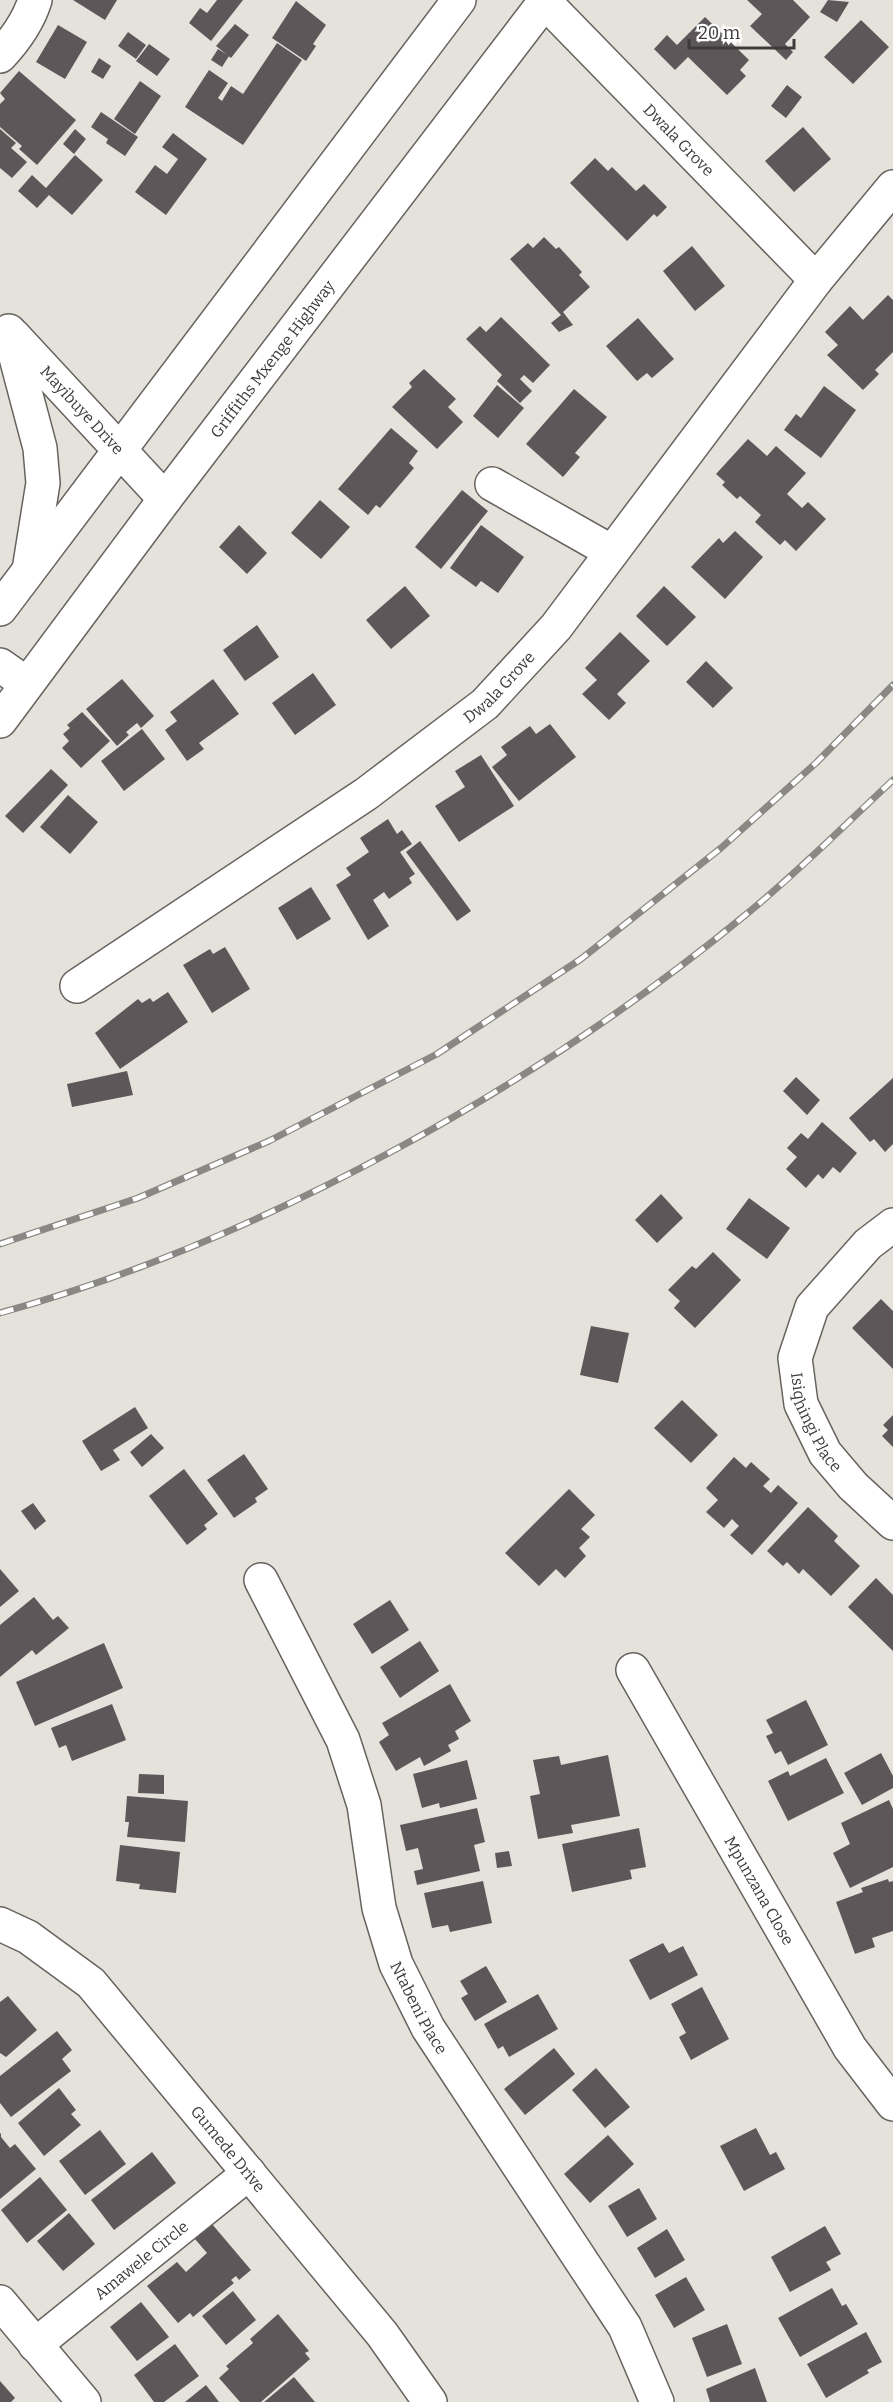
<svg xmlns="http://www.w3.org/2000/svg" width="893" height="2402" font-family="Bitter,serif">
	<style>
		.building { fill: #5d5759 }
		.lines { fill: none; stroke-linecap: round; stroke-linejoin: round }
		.minor-casing { stroke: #66635e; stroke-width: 36 }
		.minor { stroke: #fff; stroke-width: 33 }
		.rail-casing { stroke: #8a8884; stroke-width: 7 }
		.rail { stroke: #fff; stroke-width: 4.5; stroke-dasharray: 14; stroke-linecap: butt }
		.labels { text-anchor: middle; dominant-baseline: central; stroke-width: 6; stroke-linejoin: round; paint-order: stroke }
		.street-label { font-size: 16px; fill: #3e3c3a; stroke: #fff }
	</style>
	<rect width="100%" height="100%" fill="#e5e2dc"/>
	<path class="building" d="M73,0H117L105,20Z
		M217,0H243L211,41L189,23L200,8L207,13Z
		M747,0H793L810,17L785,44L793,52L786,60L750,26L762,14Z
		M828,0L849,2L837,22L820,12Z
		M296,1L326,25L313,44L316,46L306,61L272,38Z
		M705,17L749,60L740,70L746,76L727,95L688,57L675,70L654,49L667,35L677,45Z
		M861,20L889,47L853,84L824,57Z
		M235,24L249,35L231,58L216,46Z
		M58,25L87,42L65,79L36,62Z
		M128,32L146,45L136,59L118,46Z
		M277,43L302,60L243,145L185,107L209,70L228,83L218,98L222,101L231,86L243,94Z
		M149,44L170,59L157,76L136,61Z
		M218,49L229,56L222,67L211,60Z
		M99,58L111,66L103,79L91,72Z
		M19,71L76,120L37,165L19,149L22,146L0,127V104L5,99L0,93Z
		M140,81L161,96L135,134L114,119Z
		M787,85L802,97L786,118L771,106Z
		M101,112L138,137L125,156L106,143L108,139L91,127Z
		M803,127L831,159L794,192L765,161Z
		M0,129L16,143L11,148L27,162L12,178L0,168Z
		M75,129L86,139L74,154L63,144Z
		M173,133L207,159L166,215L135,192L155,165L167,174L178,159L162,147Z
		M75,155L103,180L72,215L49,195L37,208L18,191L32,175L46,188Z
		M595,158L608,171L612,167L636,191L644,184L667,207L657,217L654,214L627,241L570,183Z
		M544,237L556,249L559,247L582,272L579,275L590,287L563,312L573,325L559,332L551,323L561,315L510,259L528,243L533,248Z
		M692,246L725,286L695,311L663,271Z
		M888,295L893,300V352L875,370L879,374L863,390L827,355L838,345L825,332L850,306L863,320Z
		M501,317L550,365L533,383L524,375L520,379L532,391L520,403L497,381L502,375L466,339L480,326L486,332Z
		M638,318L674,359L652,378L647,373L637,381L606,346Z
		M424,369L456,399L448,407L463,422L437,449L392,407L412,387L409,383Z
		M497,385L524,408L498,438L473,416Z
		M824,386L856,410L821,458L784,430L796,414L801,418Z
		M574,389L607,417L575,453L580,457L563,477L526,444Z
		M391,428L418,451L409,463L414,468L380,508L376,505L368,515L338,489Z
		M748,439L767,456L776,446L806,473L787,494L802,508L808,502L826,519L796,551L785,540L780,545L755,522L761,515L740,496L737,499L722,485L725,482L716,474Z
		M462,490L488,511L441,569L415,547Z
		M320,500L350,527L321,559L291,533Z
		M239,525L267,553L247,574L219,547Z
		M481,525L524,557L498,593L481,581L476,587L450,568Z
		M735,531L763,557L725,599L691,567L719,538L723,543Z
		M405,586L430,616L391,649L366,620Z
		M664,586L696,617L667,646L636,616Z
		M257,625L279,657L245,681L223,650Z
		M620,632L650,661L617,694L626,703L609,720L582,694L597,680L585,668Z
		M706,661L733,688L713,708L686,682Z
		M313,673L336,705L295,735L272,703Z
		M122,679L154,716L141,728L137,723L126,732L129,735L117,746L86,709Z
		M213,679L239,714L199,743L204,749L187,761L165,730L177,721L170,712Z
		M82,712L110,741L81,768L62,748L69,741L63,734L70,728L67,725Z
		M550,724L576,757L519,801L492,767L507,755L501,747L530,726L536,734Z
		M142,729L165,759L124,791L101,761Z
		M481,755L514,806L459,842L435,806L465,787L455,771Z
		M51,769L68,785L23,833L5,816Z
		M68,795L98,822L70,854L40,827Z
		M388,819L397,834L402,830L412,844L400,852L415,874L409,878L412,883L389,899L384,892L373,900L389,926L368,940L336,885L351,875L346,868L369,852L360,838Z
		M420,841L471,911L457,921L406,852Z
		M311,887L331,919L297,940L278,908Z
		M225,947L250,989L212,1013L183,965L210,949L213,954Z
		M168,992L188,1022L120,1069L95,1033L138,999L142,1003L150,998L153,1002Z
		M127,1071L133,1095L72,1107L67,1084Z
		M796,1077L820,1100L807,1115L783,1091Z
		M893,1078V1144L885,1152L874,1139L870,1142L849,1118Z
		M822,1122L857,1153L840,1173L833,1167L823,1179L818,1174L806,1188L786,1169L797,1157L787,1148L801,1133L808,1139Z
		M661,1194L683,1218L657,1243L635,1220Z
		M749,1198L790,1228L767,1259L726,1229Z
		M713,1252L741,1280L695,1328L674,1308L680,1301L668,1290L692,1266L696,1269Z
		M881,1299L893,1311V1369L852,1328Z
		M591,1326L629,1333L618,1383L580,1375Z
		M682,1400L718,1435L691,1463L654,1428Z
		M135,1407L148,1428L113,1450L120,1460L101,1471L82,1441Z
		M893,1415V1447L882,1436L888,1430L883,1425Z
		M151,1434L164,1448L142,1467L130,1452Z
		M244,1454L268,1489L255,1498L257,1502L234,1518L207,1480Z
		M734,1457L746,1468L751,1462L770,1479L763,1486L771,1493L778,1485L798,1503L752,1555L730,1535L739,1526L732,1519L724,1528L706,1512L718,1500L706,1488Z
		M184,1469L218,1514L204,1525L207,1529L187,1545L149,1496Z
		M569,1489L595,1515L581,1529L590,1537L579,1548L586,1556L565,1578L556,1569L539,1586L505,1553Z
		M33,1503L46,1521L35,1530L21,1511Z
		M808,1507L838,1536L834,1541L860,1566L831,1596L803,1569L799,1574L787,1562L783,1566L767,1551Z
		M0,1569L19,1591L0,1607Z
		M876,1578L893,1595V1651L848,1607Z
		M34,1597L53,1620L58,1616L69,1628L36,1655L32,1650L0,1677V1625Z
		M390,1600L409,1630L372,1654L353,1624Z
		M420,1641L439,1671L400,1698L380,1667Z
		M104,1643L123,1688L35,1726L16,1682Z
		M450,1684L471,1721L455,1731L459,1739L448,1745L451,1751L424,1766L420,1757L396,1771L379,1742L389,1735L382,1723Z
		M806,1700L828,1745L788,1765L781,1751L775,1754L766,1736L773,1733L766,1720Z
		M112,1704L126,1740L72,1761L66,1745L59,1748L51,1728Z
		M881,1753L893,1776V1788L862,1805L844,1773Z
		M608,1755L620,1816L571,1825L573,1833L538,1839L530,1796L540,1794L533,1760L559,1756L561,1765Z
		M826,1758L844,1793L788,1821L768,1781L788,1771L790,1776Z
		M467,1760L477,1799L440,1808L439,1803L422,1808L413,1774Z
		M139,1774L164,1775V1794L138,1793Z
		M127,1796L188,1801L185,1842L127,1837L129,1822H125Z
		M889,1800L893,1809V1867L850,1888L833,1853L850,1844L841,1823Z
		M477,1808L485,1842L474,1845L480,1871L417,1885L414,1871L423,1869L418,1848L406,1851L400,1825Z
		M639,1828L646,1867L630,1870L632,1879L572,1892L562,1844Z
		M120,1845L180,1852L176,1893L139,1889L140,1884L116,1881Z
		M509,1851L512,1866L497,1868L495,1853Z
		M888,1879L889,1882L893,1881V1931L872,1938L875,1947L855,1954L836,1902L863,1892L861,1888Z
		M483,1881L492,1923L450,1932L448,1925L432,1928L424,1893Z
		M663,1943L669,1953L683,1946L698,1975L650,2000L629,1960Z
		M486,1966L507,2002L475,2021L461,1998L468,1994L460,1981Z
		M702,1987L729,2039L691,2060L679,2037L686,2033L671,2004Z
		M538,1994L558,2029L509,2057L503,2046L498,2049L484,2024Z
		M8,1996L37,2030L6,2057L0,2053V2002Z
		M57,2031L72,2050L62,2059L71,2071L11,2117L0,2103V2076Z
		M554,2048L575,2074L525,2115L504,2089Z
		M596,2068L630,2107L605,2128L572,2090Z
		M59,2088L76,2110L71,2114L81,2125L44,2156L18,2123Z
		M756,2128L770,2155L776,2152L785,2169L744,2191L720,2146Z
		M100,2130L126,2164L85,2195L59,2161Z
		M1,2133V2137L10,2148L15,2144L36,2169L0,2199V2134Z
		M608,2135L634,2164L590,2203L564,2174Z
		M152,2152L176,2183L114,2230L91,2200Z
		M40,2177L67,2210L27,2243L1,2210Z
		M639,2188L657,2219L627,2237L608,2206Z
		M69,2213L95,2244L63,2271L37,2241Z
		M212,2224L251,2270L239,2280L236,2276L231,2280L234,2283L193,2317L190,2313L178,2323L147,2286L177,2262L186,2272L207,2253L195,2239Z
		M825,2226L841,2254L826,2262L831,2270L790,2292L771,2257Z
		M667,2229L685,2260L655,2278L637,2248Z
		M686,2277L705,2310L674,2328L655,2295Z
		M832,2288L842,2306L846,2304L858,2324L800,2357L778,2318Z
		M233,2291L256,2320L226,2345L202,2316Z
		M141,2302L169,2337L137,2361L110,2327Z
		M278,2314L309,2351L305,2353L310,2359L261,2402H240L219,2378L229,2369L226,2366L253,2343L250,2339Z
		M727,2324L742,2364L707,2377L692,2338Z
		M866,2332L882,2362L867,2370L869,2373L826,2398L807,2364Z
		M175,2344L199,2376L164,2402H154L134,2375Z
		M755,2368L767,2402H710L706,2389Z
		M294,2377L315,2402H264Z
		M0,2381L15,2398L11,2402H0Z
		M206,2385L219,2402H185Z"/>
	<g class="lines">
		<g class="minor-casing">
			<g id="minor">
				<path id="s1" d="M543,0L816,280"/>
				<path d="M0,56C16,39 28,22 35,0"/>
				<path d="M9,331L40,448L43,483L30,564"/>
				<path id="s2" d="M13,335L165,499"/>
				<path d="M492,484L612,552"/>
				<path d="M0,609L459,0"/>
				<path d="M0,665L27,684"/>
				<path id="s3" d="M0,721L165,499L546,0"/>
				<path id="s4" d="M77,986L366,794L485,704L556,627L816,280L893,187"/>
				<path id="s5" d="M893,1225L868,1244L812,1307L795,1358L801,1404L825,1453L853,1486L893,1523"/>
				<path id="s6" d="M261,1580L343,1740L364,1805L379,1908L396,1964L428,2028L625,2327L657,2402"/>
				<path id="s7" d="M633,1670L850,2048L893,2104"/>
				<path id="s8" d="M0,1924L28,1937L91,1983L382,2334L430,2402"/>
				<path d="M0,2302L84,2402"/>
				<path id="s9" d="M35,2345L249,2173"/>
			</g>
		</g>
		<use href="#minor" class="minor"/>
		<g class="rail-casing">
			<path id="rail" d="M0,1244L138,1198L269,1141L437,1054L581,959L721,848L816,763L893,685
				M0,1313C261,1241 541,1084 749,912C799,871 846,824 893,780"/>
		</g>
		<use href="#rail" class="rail"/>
	</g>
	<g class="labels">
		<g class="street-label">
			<text stroke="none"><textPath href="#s1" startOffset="195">Dwala Grove</textPath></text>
			<text stroke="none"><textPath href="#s3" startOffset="453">Griffiths Mxenge Highway</textPath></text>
			<text stroke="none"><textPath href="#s2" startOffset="102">Mayibuye Drive</textPath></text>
			<text stroke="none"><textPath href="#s4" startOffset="518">Dwala Grove</textPath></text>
			<text stroke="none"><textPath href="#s5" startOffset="238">Isiqhingi Place</textPath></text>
			<text stroke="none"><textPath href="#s7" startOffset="254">Mpunzana Close</textPath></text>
			<text stroke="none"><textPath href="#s6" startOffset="460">Ntabeni Place</textPath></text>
			<text stroke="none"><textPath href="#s8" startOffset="324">Gumede Drive</textPath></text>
			<text stroke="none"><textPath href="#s9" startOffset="136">Amawele Circle</textPath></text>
		</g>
	</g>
	<path d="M689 39v9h105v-9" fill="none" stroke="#3e3c3a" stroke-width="3"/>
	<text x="698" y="39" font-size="18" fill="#3e3c3a" stroke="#ffffff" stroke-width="4.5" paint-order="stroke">20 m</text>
</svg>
